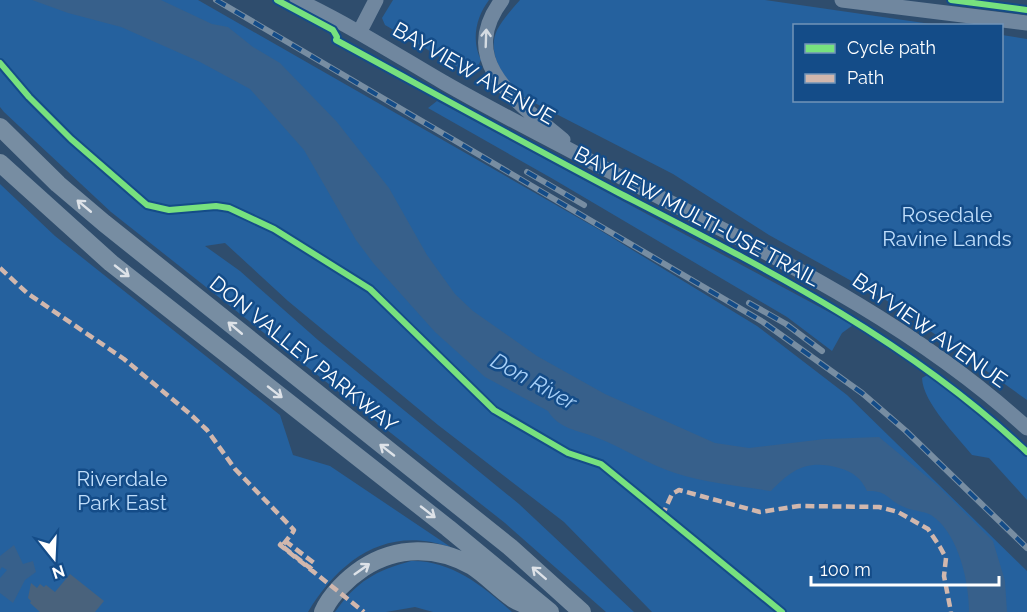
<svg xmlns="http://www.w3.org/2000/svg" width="1027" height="612" font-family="Raleway,sans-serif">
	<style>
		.green { fill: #25619e }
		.water { fill: #37608b }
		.building { fill: #49627c }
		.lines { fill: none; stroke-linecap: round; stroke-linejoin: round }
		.secondary { stroke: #70879f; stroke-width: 15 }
		.highway { stroke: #778da2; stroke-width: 18 }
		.rail-casing { stroke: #778da2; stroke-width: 6 }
		.rail { stroke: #144c88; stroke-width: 4; stroke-dasharray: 11; stroke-linecap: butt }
		.quiet { stroke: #d1b7ad; stroke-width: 4.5; stroke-dasharray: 9 4.5; stroke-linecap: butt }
		.cycleway-casing { stroke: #144c88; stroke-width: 10 }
		.cycleway { stroke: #77e17e; stroke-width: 6 }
		.oneway { stroke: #d4dbe2 }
		.oneway2 { stroke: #dde2e8 }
		.labels { text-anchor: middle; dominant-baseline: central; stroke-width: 5; stroke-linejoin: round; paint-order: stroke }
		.street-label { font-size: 21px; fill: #fff; stroke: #144c88 }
		.park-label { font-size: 21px; fill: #c0defb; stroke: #144c88 }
		.water-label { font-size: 22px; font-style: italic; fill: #a6cff7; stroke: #144c88 }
	</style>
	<rect width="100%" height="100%" fill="#2f4d6d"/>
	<path class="green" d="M0,0H198L598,229L757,326L847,395L1027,571V612H652L564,522L438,425L288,301L225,243L205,246L240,271L318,340L519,504L634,612H606L505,523L111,212L4,112L0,107Z
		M393,0H489C476,17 471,40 481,60L473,76L385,25L382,18Z
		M520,0H765L938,25L794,26V100H1002V35L1027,39V400L891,303L769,235L673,174L527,99C508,86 485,55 497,30C503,19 512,9 520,0Z
		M437,101L853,325L842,333L832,351L787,317L553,179L428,108Z
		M0,184L55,236L280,415L293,455L330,466L452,548C388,524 340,559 308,612H0Z
		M929,374L1027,456V500L989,458L972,455C957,436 923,403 922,378Z
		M411,561C451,560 483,586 512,612H433L415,607L386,612H335C357,581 375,571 411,561Z"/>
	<path class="water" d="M32,0H161L212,24L228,27L253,47L280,63L337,122L389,188L427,255L455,294L473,311L537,356L605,394L715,443L749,448L825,439L879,437L938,486L993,541L1005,581L1007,612H969C969,582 959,537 935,518C926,510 914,512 904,507C887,500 888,490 867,491C861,478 853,472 839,468C808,459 792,469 771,491C739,486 706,483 675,473C647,464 622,447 595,437C577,430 559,429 548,411L485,377L435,332L374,264L356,240L304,150L250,89L200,62L121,27L68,13Z
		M14,545L23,564L33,561L36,572L25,580L13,603L0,593V578L7,570L2,567L0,570V556Z"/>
	<path class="building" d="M70,574L104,601L95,612H40L30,603L31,601L28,598L31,583L37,588L40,584L44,587L46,585L55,592Z"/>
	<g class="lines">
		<path class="secondary" d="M297,0C348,24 395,54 443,82C488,108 534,131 579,155C734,238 896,308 1027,428
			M502,0C455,62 519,103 563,140
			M842,0L1027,23
			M360,31L376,0"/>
		<path class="highway" d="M0,127L58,184L104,223L510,547L582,612
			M0,163L111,263L448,528L550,612
			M323,612C330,595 348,578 363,568C397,546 437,546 472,566C486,575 498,588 512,598C521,604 532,607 541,611"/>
		<g class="rail-casing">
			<path id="rail" d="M216,0L763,322L862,393L906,431L1027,548
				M527,172L584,205
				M749,303L786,324L822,351"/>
		</g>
		<use href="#rail" class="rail"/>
		<path class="quiet" d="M0,268L27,293L124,359L189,413L207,430L235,469L294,530L293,532L282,546L310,568L314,563L284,540L280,545L364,612
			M662,516L672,494L679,490L760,512L799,506L879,507L898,512L928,529L940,547L946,558L944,576L951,612"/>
		<g class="cycleway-casing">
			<path id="cycleway" d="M277,0L333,30L337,37L336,40C430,91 524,143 619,193C763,267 909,340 1027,452
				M951,0L1027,10
				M0,63L29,97L71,139L147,205L169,210L216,206L229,208L274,229L370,289L494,410L568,453L601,464L782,612"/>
		</g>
		<use href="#cycleway" class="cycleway"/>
	</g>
	<defs><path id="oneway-shaft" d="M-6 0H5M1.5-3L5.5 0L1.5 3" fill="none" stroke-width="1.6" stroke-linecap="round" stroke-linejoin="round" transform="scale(1.5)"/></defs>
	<use class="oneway" href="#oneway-shaft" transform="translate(486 38) rotate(-88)"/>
	<g class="oneway2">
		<use href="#oneway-shaft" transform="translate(84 206) rotate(-140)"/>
		<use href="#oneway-shaft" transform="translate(122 271) rotate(38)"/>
		<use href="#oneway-shaft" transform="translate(235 328) rotate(-140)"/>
		<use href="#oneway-shaft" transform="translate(275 392) rotate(38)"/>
		<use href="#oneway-shaft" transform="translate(387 450) rotate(-142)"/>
		<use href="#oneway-shaft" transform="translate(428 512) rotate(38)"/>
		<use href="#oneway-shaft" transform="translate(362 569) rotate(-35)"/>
		<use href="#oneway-shaft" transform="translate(539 573) rotate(-139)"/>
	</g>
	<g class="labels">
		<g class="street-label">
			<text transform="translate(474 73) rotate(30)">BAYVIEW AVENUE</text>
			<text transform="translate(697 216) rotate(28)">BAYVIEW MULTI-USE TRAIL</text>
			<text transform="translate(930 330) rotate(35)">BAYVIEW AVENUE</text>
			<text transform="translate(304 354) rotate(39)">DON VALLEY PARKWAY</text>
		</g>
		<g class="park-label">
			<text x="947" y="214">Rosedale<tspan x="947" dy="24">Ravine Lands</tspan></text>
			<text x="122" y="478">Riverdale<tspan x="122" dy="24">Park East</tspan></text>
		</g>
		<g class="water-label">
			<text transform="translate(534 381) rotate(29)">Don River</text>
		</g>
	</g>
	<rect x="793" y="24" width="210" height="78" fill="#144c88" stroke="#7294b8" stroke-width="1.5"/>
	<rect x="805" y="44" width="30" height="9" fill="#77e17e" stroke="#7294b8" stroke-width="1.5"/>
	<text x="847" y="54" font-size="18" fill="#ffffff">Cycle path</text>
	<rect x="805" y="74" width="30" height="9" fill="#d1b7ad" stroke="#7294b8" stroke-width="1.5"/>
	<text x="847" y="84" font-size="18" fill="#ffffff">Path</text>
	<g transform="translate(54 558) rotate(162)" stroke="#144c88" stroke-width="4.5" paint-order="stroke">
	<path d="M0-4.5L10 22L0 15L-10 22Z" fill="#ffffff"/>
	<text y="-9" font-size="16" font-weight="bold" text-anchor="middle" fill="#ffffff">N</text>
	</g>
	<path d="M811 576v9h188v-9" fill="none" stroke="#ffffff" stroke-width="3"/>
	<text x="820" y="576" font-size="18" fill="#ffffff" stroke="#144c88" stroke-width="4.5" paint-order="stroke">100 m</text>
</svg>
